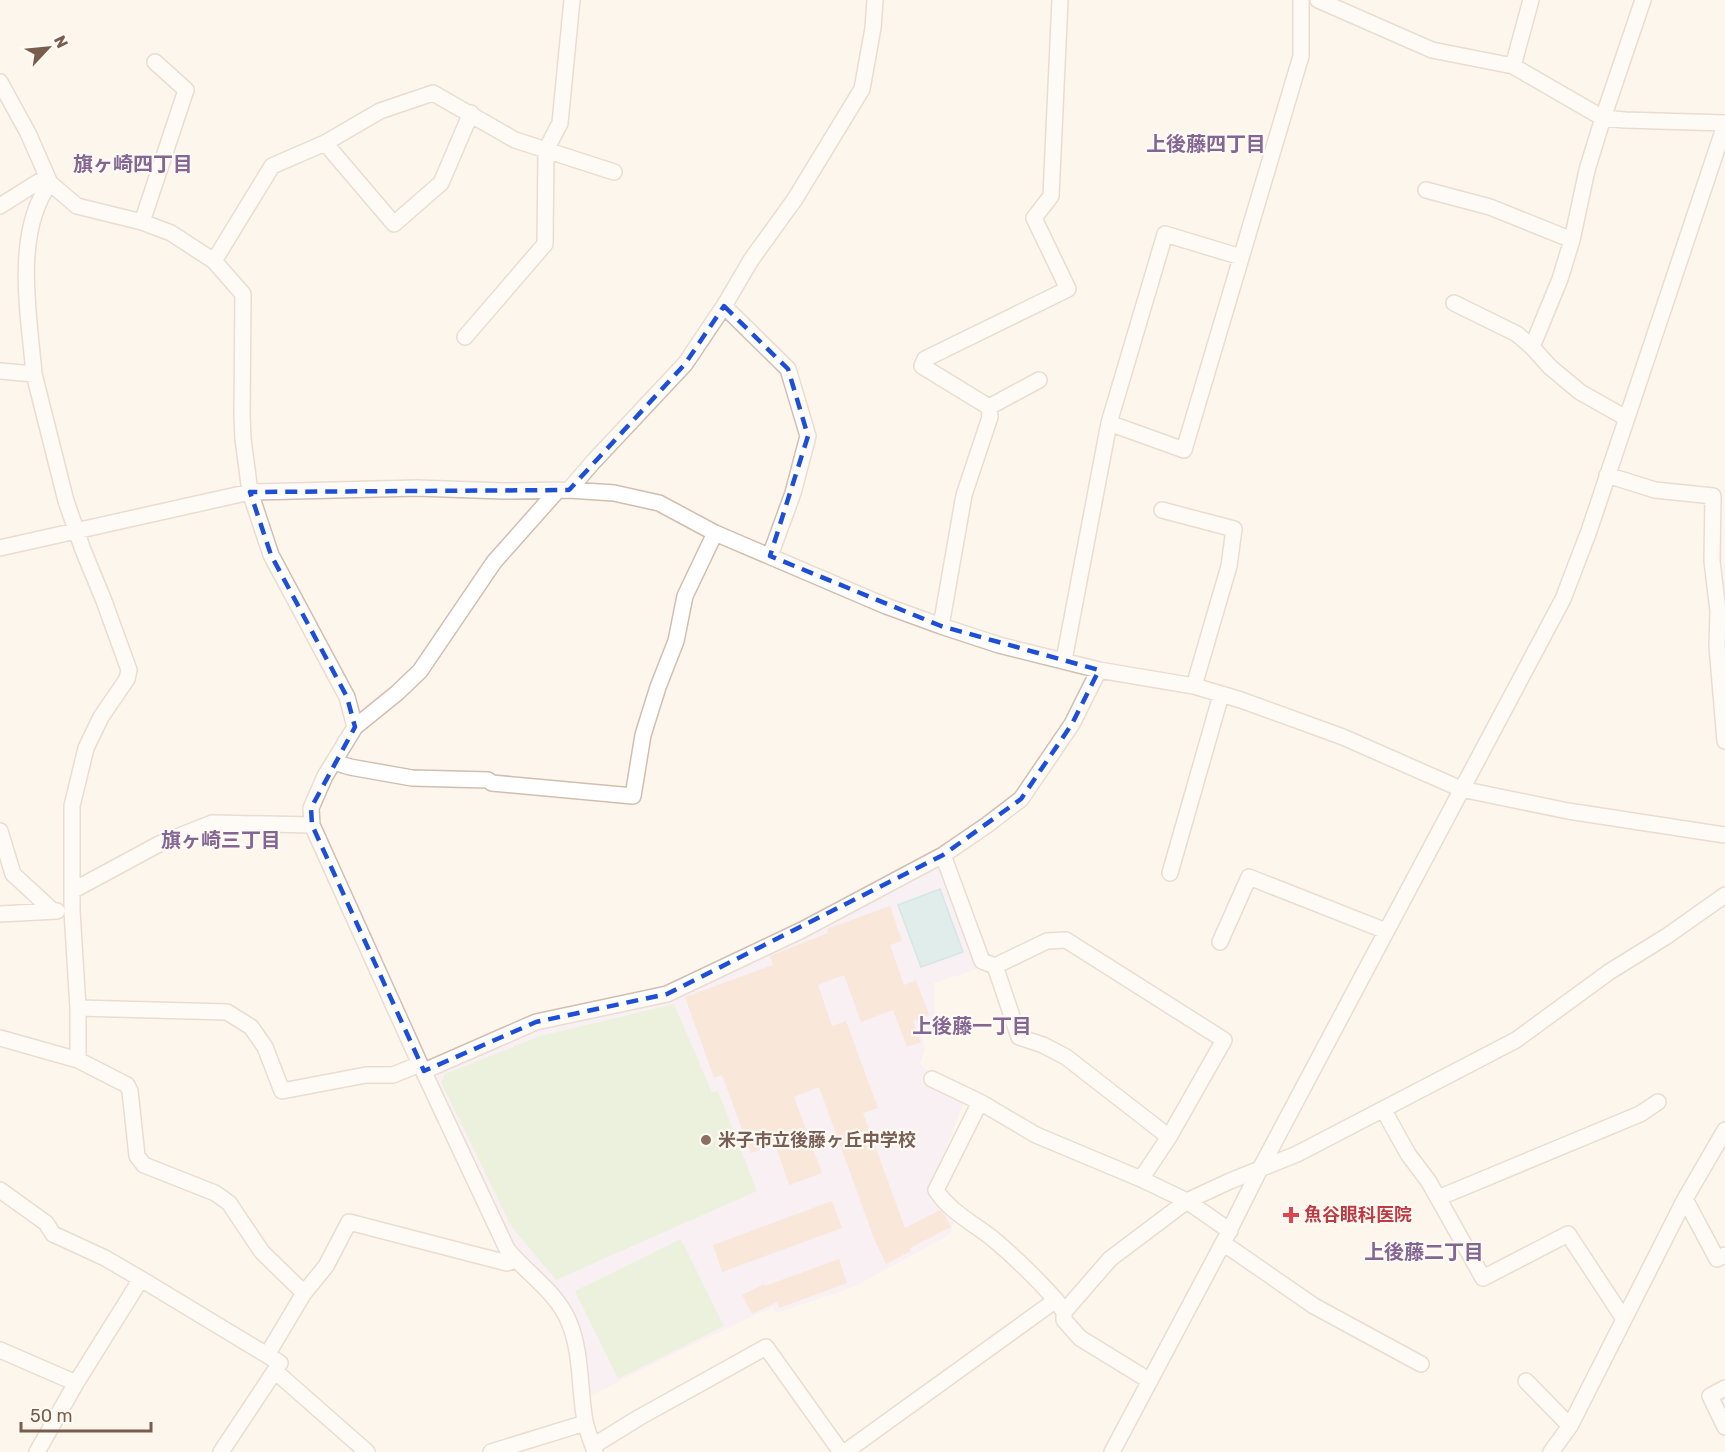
<svg xmlns="http://www.w3.org/2000/svg" width="1725" height="1452" font-family="Rubik,'Noto Sans JP',sans-serif">
	<style>
		.education { fill: #f3e8fa }
		.green { fill: #d8ecc9 }
		.water { fill: #bfe3e8; stroke: #a5d3da; stroke-width: 1.5 }
		.building { fill: #f3d5c3 }
		.lines { fill: none; stroke-linecap: round; stroke-linejoin: round }
		.street-casing { stroke: #d1beb0; stroke-width: 18 }
		.street { stroke: #fff; stroke-width: 15 }
		.marked { fill: none; stroke: #1d4ed8; stroke-width: 4.5; stroke-dasharray: 12 8; stroke-linejoin: round }
		.education-dot { fill: #8d6e63; stroke: #fffaf3; stroke-width: 2 }
		.health-dot { fill: #e0444e; stroke: #fffaf3; stroke-width: 2 }
		.labels { text-anchor: middle; dominant-baseline: central; stroke-width: 4.5; stroke-linejoin: round; paint-order: stroke }
		.education-label { font-size: 18px; font-weight: bold; fill: #785e54; stroke: #fffaf3; text-anchor: start }
		.health-label { font-size: 18px; font-weight: bold; fill: #be3a42; stroke: #fffaf3; text-anchor: start }
		.neighbourhood-label { font-size: 20px; font-weight: bold; fill: #846695; stroke: #fffaf3 }
	</style>
	<rect width="100%" height="100%" fill="#fdf6ec"/>
	<path class="education" d="M940,864L978,969L934,983L935,1029L922,1036L925,1048L920,1064L924,1068L968,1091L931,1188L955,1218L950,1234L856,1286L777,1313L773,1307L677,1352L589,1397L581,1329L562,1296L518,1250L510,1237L435,1082L438,1070L539,1029L683,993L850,913L908,883Z"/>
	<path class="green" d="M674,1004L712,1092L718,1091L757,1191L556,1280L511,1226L441,1082L445,1074L540,1036Z
		M681,1239L724,1326L618,1379L575,1291Z"/>
	<path class="water" d="M940,889L963,952L921,967L898,905Z"/>
	<path class="building" d="M890,906L902,941L890,945L904,985L916,980L929,1015L913,1021L921,1042L907,1047L893,1010L861,1022L844,975L818,985L832,1026L846,1021L878,1108L863,1113L905,1228L940,1210L944,1214L951,1227L910,1248L911,1251L886,1264L875,1241L819,1087L794,1097L822,1173L789,1185L775,1144L751,1153L722,1075L714,1078L685,997L773,965L770,956L828,933L827,929Z
		M832,1201L842,1228L722,1272L713,1245Z
		M839,1259L847,1283L779,1308L777,1302L752,1314L742,1295L764,1284L765,1286Z"/>
	<g class="lines">
		<g class="street-casing">
			<path id="street" d="M1318,0L1432,50L1513,66L1603,118L1625,120L1725,123
				M1513,66L1531,0
				M0,82L28,133L50,183L77,206L142,222L171,233L214,261L243,294L242,414L243,439L250,492L271,555L347,697L355,727L325,776L311,808L312,825L420,1064L507,1249C527,1274 556,1291 569,1322C582,1353 579,1389 585,1421C587,1432 592,1442 595,1452
				M325,143L394,224L441,183L471,113
				M1426,190L1490,207L1572,240L1587,170L1603,118L1643,0
				M0,206L38,182L50,183C13,233 29,315 34,374
				M142,222L186,90L155,62
				M1572,240L1560,279L1532,347L1550,367L1580,392L1626,418
				M214,261L272,166L325,143L380,111L433,93L515,140L546,150L560,123L572,0
				M1454,303L1517,334L1532,347
				M724,306L788,369L808,436L793,493L770,556
				M465,337L545,244L546,150L614,172
				M0,371L34,374L66,501L83,550L104,601L129,670L127,679L101,717L86,748L72,806V911L78,1008V1060L0,1038
				M989,407L922,366L925,359L1068,289L1034,218L1051,196L1060,0
				M1109,423L1184,450L1301,56V0
				M1607,475L1655,490L1713,496L1712,561L1718,611L1717,646L1725,741
				M569,490L593,462L685,364L724,306L751,260L795,199L862,89L873,28L875,0
				M1162,510L1234,529L1229,566L1194,686
				M0,548L250,492L417,488L504,491L569,490L614,493L659,503L715,533L886,606L941,626L999,645L1099,670L1194,686L1241,700L1343,737L1461,789L1568,811L1725,835
				M941,626L964,495L990,417L989,407L1039,380
				M1064,660L1109,423L1165,234L1241,257
				M355,727L397,693L420,671L494,562L557,491
				M334,762L350,767L412,778L488,780L492,783L633,796L643,735L658,687L676,641L685,596L715,533
				M0,831L13,874L53,911
				M943,855L982,961L995,966L1019,1037L1043,1045L1066,1057L1169,1137
				M1170,873L1221,695
				M72,891L159,844L212,823L312,825
				M0,914L57,911
				M1220,942L1249,877L1386,931
				M995,966L1047,941L1066,940L1224,1040L1169,1137L1141,1179
				M78,1008L227,1012L251,1027L265,1047L282,1091L366,1075H393L420,1064
				M78,1060L127,1085L130,1091L137,1156L144,1165L215,1193L229,1203L262,1252L304,1293L267,1355
				M424,1071L536,1022L667,994L802,930L943,855L987,825L1021,799L1072,724L1099,670
				M932,1079L980,1102L1036,1135L1141,1179L1187,1201L1230,1231
				M980,1102L936,1190C949,1211 973,1223 992,1238C1015,1257 1036,1278 1056,1300
				M1383,1109L1408,1154L1429,1182L1483,1278L1568,1234L1624,1319
				M0,1190L46,1223L53,1234L105,1258L141,1279
				M1438,1198L1640,1114L1658,1102
				M1685,1199L1717,1259L1725,1255
				M1223,1243L1314,1306L1421,1364
				M304,1293L326,1266L349,1222L507,1263L516,1260
				M1064,1312V1320L1080,1338L1150,1381
				M0,1350L76,1383
				M276,1372L367,1452
				M1526,1381L1570,1426
				M1725,1388L1710,1396L1725,1427
				M593,1446L640,1417L766,1347L841,1452
				M37,1452L76,1383L141,1279L280,1363L221,1452
				M491,1452L585,1423
				M845,1452L1056,1300L1064,1312L1110,1259L1187,1201L1230,1181L1297,1154L1516,1040L1609,972L1667,936L1725,895
				M1112,1452L1223,1243L1260,1169L1563,599L1589,531L1725,125
				M1551,1452L1570,1426L1685,1199L1725,1130"/>
		</g>
		<use href="#street" class="street"/>
	</g>
	<path d="M0 0H1725V1452H0ZM724,306L788,369L808,436L770,556L941,626L1099,670L1072,724L1021,799L943,855L667,994L536,1022L424,1071L312,825L311,808L355,727L347,697L271,555L250,492L569,490L685,364Z" fill="#fdf6ec" fill-opacity=".55" fill-rule="evenodd"/>
	<path class="marked" d="M724,306L788,369L808,436L770,556L941,626L1099,670L1072,724L1021,799L943,855L667,994L536,1022L424,1071L312,825L311,808L355,727L347,697L271,555L250,492L569,490L685,364Z"/>
	<circle class="education-dot" cx="706" cy="1140" r="6"/>
	<path class="health-dot" d="M1288 1206h6v6h6v6h-6v6h-6v-6h-6v-6h6z"/>
	<g class="labels">
		<g class="education-label">
			<text x="718" y="1140">米子市立後藤ヶ丘中学校</text>
		</g>
		<g class="health-label">
			<text x="1304" y="1215">魚谷眼科医院</text>
		</g>
		<g class="neighbourhood-label">
			<text x="1206" y="144">上後藤四丁目</text>
			<text x="133" y="164">旗ヶ崎四丁目</text>
			<text x="221" y="840">旗ヶ崎三丁目</text>
			<text x="972" y="1026">上後藤一丁目</text>
			<text x="1424" y="1252">上後藤二丁目</text>
		</g>
	</g>
	<g transform="translate(48 48) rotate(64)" stroke="#fffaf3" stroke-width="4.5" paint-order="stroke">
	<path d="M0-4.5L10 22L0 15L-10 22Z" fill="#7a5c4d"/>
	<text y="-9" font-size="16" font-weight="bold" text-anchor="middle" fill="#7a5c4d">N</text>
	</g>
	<path d="M21 1422v9h130v-9" fill="none" stroke="#7a5c4d" stroke-width="3"/>
	<text x="30" y="1422" font-size="18" fill="#7a5c4d" stroke="#fffaf3" stroke-width="4.5" paint-order="stroke">50 m</text>
</svg>
